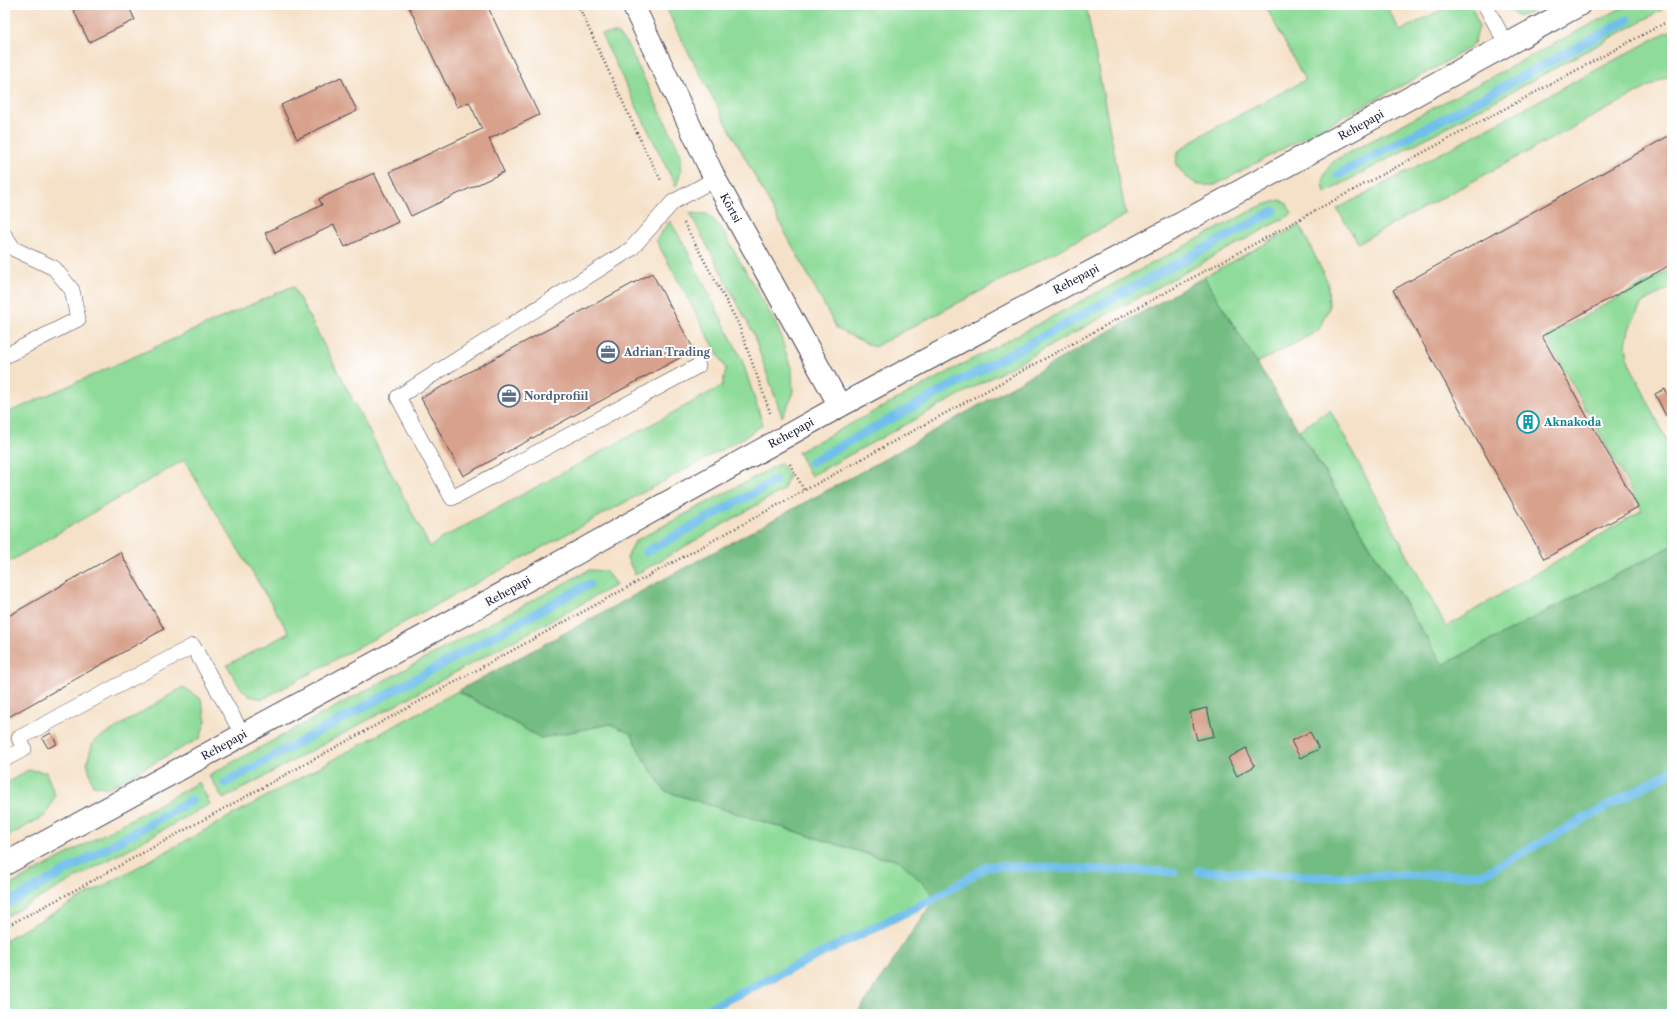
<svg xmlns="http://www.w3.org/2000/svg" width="1677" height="1019" font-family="'Libre Caslon Text',serif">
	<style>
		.green { fill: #8fdc9a; stroke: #587f6a }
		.forest { fill: #73bc82; stroke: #4a6f5e }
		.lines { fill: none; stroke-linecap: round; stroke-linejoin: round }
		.stream { stroke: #70bfeb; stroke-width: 9 }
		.building { fill: #d8a18c }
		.lane-casing { stroke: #423f50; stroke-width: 16 }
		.street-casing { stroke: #423f50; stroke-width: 24 }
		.path { stroke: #423f50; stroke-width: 2.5; stroke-dasharray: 1 3; stroke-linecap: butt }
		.lane { stroke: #fff; stroke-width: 15 }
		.street { stroke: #fff; stroke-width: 22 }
		.labels { text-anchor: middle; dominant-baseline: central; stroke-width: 4; stroke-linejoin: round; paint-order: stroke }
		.street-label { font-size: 11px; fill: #22223b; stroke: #fff }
		.service-label { font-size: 11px; font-weight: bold; fill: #4e5e75; stroke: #fff; text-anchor: start }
		.culture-label { font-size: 11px; font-weight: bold; fill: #0d838f; stroke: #fff; text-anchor: start }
	</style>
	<rect width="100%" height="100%" fill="#fff"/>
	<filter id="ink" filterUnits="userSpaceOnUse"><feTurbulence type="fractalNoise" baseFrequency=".025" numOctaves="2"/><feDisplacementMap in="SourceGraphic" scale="8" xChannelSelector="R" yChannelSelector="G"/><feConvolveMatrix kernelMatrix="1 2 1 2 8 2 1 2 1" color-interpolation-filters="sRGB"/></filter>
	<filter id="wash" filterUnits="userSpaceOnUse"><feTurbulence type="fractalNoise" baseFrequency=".012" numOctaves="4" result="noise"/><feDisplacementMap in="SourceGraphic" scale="16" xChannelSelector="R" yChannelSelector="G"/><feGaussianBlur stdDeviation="0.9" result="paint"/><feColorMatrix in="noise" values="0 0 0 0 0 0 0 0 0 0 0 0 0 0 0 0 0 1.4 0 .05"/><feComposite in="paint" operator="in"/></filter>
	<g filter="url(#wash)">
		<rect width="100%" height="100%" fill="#f5e1c8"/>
		<path class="green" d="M665,5H1086L1126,215L874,347L837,329L678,33Z
			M1265,5H1386L1400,31C1419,22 1452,0 1472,6L1479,27L1474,44L1444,63L1215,185H1198L1185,176L1176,165L1177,152L1200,136L1305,80Z
			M1502,5H1545L1530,14L1519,16Z
			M1627,5H1659L1662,10L1325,193C1321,177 1324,172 1335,160Z
			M1672,31V74L1358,243L1337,209L1667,32Z
			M617,33L627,44L681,154V170L676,187L601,34Z
			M1280,200L1287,204L1292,214L811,476L798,452L1258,207Z
			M690,213L707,214L720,226L778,328L792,371L793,395L782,417L753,333Z
			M670,221L685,246L742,360L763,424L747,436L263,699L249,696L240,687L227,665L289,633L184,460L5,564V414L293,286L430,547L439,540L722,386L726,369L656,240Z
			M1300,225L1328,283L1329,308L1318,331L1257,363L1204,277Z
			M1672,268V287L1642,303L1629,329L1626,345L1629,363L1672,451V546L1443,665L1299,430L1330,410L1446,627L1642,510L1546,337Z
			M781,463L789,475L783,490L635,575L627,558L635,541Z
			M589,570L606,571L616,585L223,799L209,775Z
			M183,687L201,699L206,721L200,738L108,788L93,785L87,762L93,742Z
			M458,691L541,738L610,724L632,734L641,755L665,791L874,856L899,860L937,897L697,1014H5V940Z
			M28,770L46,772L55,796L46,815L5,838V784Z
			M199,782L210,804L5,917V888Z"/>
		<path class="forest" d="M1204,277L1443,665L1672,546V1014H857L936,897L899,860L874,856L665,791L641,755L632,734L610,724L541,738L458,691L883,460Z"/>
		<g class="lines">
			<path class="stream" d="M1338,175L1628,20
				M811,462L1274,211
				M646,552L775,481
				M225,783L589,584
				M1198,871L1325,877L1483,874L1672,771
				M5,905L192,800
				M697,1014L937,897L988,866L1174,872"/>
		</g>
		<g id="blocks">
			<path class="building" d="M71,5H128L135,20L89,42Z
				M408,5H487L539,115L489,139L504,172L411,216L390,172L482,129L469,102L457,107Z
				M341,77L357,111L297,139L281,105Z
				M1672,134V264L1542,336L1638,507L1544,559L1393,290Z
				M374,173L398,222L345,247L334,225L275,253L265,233L322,205L319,199Z
				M652,273L694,350L463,476L421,398Z
				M1665,389L1672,403V414L1666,416L1655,394Z
				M120,552L164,629L5,719V618Z
				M1207,708L1214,736L1197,740L1190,712Z
				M1310,732L1319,749L1300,758L1291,741Z
				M51,733L57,744L48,748L42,738Z
				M1246,748L1255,766L1237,776L1228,758Z"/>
		</g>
	</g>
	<g filter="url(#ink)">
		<use href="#blocks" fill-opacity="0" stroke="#423f50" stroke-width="1"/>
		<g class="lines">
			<g class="lane-casing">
				<path id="lane" d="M1485,5L1507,45
					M5,236L14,249L54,268L72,290L78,319L5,356
					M698,366L452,498L398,397L631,249L673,202L715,179
					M5,759L24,749L19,738L193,646L243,735"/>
			</g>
			<g class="street-casing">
				<path id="street" d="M633,5L715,179L840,406
					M5,864L577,553L840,406L1182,223L1579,5"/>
			</g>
			<path class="path" d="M578,5L646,152L662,182
				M1669,5L1672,10
				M684,223L738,323L771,415
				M790,464L804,490
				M5,927L66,895L1318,209L1672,19"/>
			<use href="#lane" class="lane"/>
			<use href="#street" class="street"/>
		</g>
	</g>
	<defs>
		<g id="office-ring" transform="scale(1.15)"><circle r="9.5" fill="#fff" stroke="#5c6f8a" stroke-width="1.5"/><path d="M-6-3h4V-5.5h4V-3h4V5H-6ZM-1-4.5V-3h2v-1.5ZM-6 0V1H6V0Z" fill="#5c6f8a"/></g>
		<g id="building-ring" transform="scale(1.15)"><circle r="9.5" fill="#fff" stroke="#0f9aa8" stroke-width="1.5"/><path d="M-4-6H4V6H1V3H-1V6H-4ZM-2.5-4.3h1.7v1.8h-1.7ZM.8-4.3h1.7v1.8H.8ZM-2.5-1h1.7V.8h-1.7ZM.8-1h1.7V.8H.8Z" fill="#0f9aa8"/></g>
	</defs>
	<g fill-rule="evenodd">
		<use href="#office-ring" x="608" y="352"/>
		<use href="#office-ring" x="509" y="396"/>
		<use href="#building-ring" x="1528" y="422"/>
	</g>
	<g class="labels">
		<g class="street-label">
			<text transform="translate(1361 125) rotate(-29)">Rehepapi</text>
			<text transform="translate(731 208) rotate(61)">Kõrtsi</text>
			<text transform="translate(1076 279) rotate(-28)">Rehepapi</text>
			<text transform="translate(791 433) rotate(-29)">Rehepapi</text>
			<text transform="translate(508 591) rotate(-29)">Rehepapi</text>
			<text transform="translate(224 745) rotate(-29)">Rehepapi</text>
		</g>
		<g class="service-label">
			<text x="624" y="352">Adrian Trading</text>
			<text x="524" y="396">Nordprofiil</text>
		</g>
		<g class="culture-label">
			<text x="1544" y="422">Aknakoda</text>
		</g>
	</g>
	<rect width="1677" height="1019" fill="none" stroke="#fff" stroke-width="20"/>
</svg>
